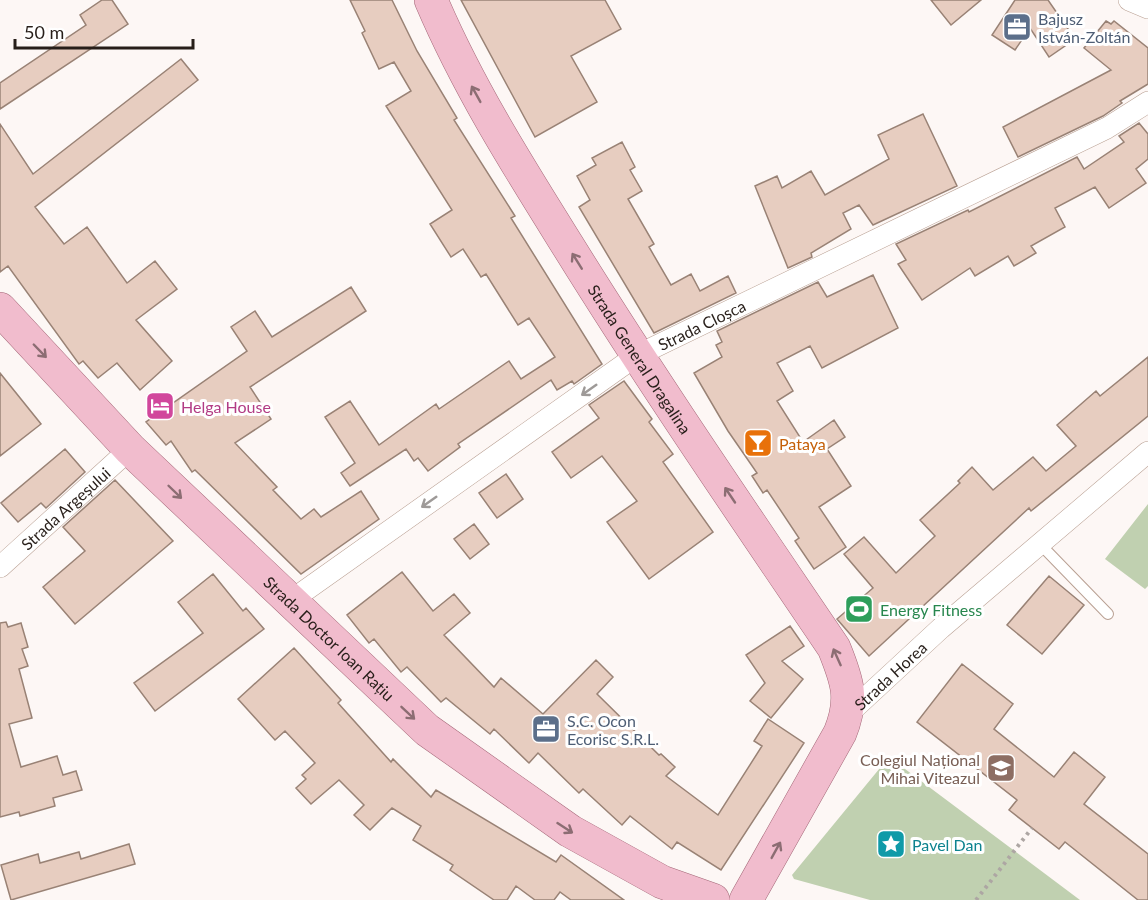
<svg xmlns="http://www.w3.org/2000/svg" width="1148" height="900" font-family="Lato,sans-serif">
	<style>
		.green { fill: #c0d0b0 }
		.building { fill: #e7cdc0; stroke: #998275; stroke-width: 1.5 }
		.lines { fill: none; stroke-linecap: round; stroke-linejoin: round }
		.lane-casing { stroke: #b9a093; stroke-width: 12 }
		.street-casing { stroke: #b9a093; stroke-width: 22 }
		.primary-casing { stroke: #a46878; stroke-width: 34 }
		.path { stroke: #ada6a3; stroke-width: 4; stroke-dasharray: 3 4.5; stroke-linecap: butt }
		.lane { stroke: #fff; stroke-width: 10 }
		.street { stroke: #fff; stroke-width: 21 }
		.primary { stroke: #f1bccd; stroke-width: 33 }
		.oneway { stroke: #8c6d73 }
		.oneway2 { stroke: #9e9a98 }
		.labels { text-anchor: middle; dominant-baseline: central; stroke-width: 6; stroke-linejoin: round; paint-order: stroke }
		.service-label { font-size: 16px; fill: #4e5e75; stroke: #fff; text-anchor: start }
		.street-label { font-size: 16px; fill: #271e19; stroke: #fff }
		.hotel-label { font-size: 16px; fill: #b23c85; stroke: #fff; text-anchor: start }
		.food-label { font-size: 16px; fill: #c56008; stroke: #fff; text-anchor: start }
		.leisure-label { font-size: 16px; fill: #27864d; stroke: #fff; text-anchor: start }
		.education-label { font-size: 16px; fill: #785e54; stroke: #fff; text-anchor: end }
		.culture-label { font-size: 16px; fill: #0d838f; stroke: #fff; text-anchor: start }
	</style>
	<rect width="100%" height="100%" fill="#fdf7f5"/>
	<path class="green" d="M1148,504V586L1145,589L1105,559Z
		M889,757L1080,900H870L794,879L792,875Z"/>
	<path class="building" d="M102,0H112L128,24L0,109V83L86,25L80,15Z
		M350,0H392L417,51L457,118L454,120L515,216L511,218L602,364L574,384L572,381L557,390L551,380L458,444L460,447L428,471L418,458L414,461L406,449L350,486L341,473L355,463L325,417L350,401L379,445L436,404L439,409L509,361L521,379L555,357L529,318L518,325L486,274L481,277L463,249L451,257L430,224L452,210L386,106L411,91L394,62L379,69L362,33L365,31Z
		M461,0H605L621,29L571,56L597,102L535,137Z
		M931,0H981L951,25Z
		M1015,0H1048L1075,39L1049,57L1030,28L1015,50L992,35Z
		M1106,21L1111,24L1114,21L1148,48V84L1120,101L1122,103L1103,116L1018,157L1003,127L1111,70L1084,48Z
		M181,59L198,80L35,207L64,244L87,227L127,283L155,261L177,289L136,320L172,361L140,390L117,363L98,378L83,361L79,364L8,266L0,272V124L33,174Z
		M923,114L957,186L873,225L859,205L843,213L851,229L811,253L812,257L788,268L755,186L777,176L782,188L811,171L825,195L889,159L878,135Z
		M1139,123L1148,134V159L1136,169L1146,183L1109,208L1095,187L1055,208L1065,227L1031,246L1036,253L1014,266L1008,256L975,276L970,268L922,300L898,264L906,260L896,244L968,210L969,212L1077,157L1084,169L1124,142L1119,136Z
		M622,142L635,167L630,170L642,191L628,199L654,244L649,247L671,285L691,274L700,291L728,276L736,293L654,333L579,207L590,200L577,176L596,165L592,158Z
		M873,275L898,328L822,368L810,346L777,363L793,391L777,401L803,442L834,420L845,437L827,449L851,486L819,507L846,547L814,569L795,541L799,538L767,490L763,493L752,476L757,473L728,431L694,373L722,357L716,345L722,342L717,331L818,282L827,297Z
		M351,287L366,311L250,387L271,419L235,443L277,487L273,490L301,519L314,509L321,517L361,491L379,519L301,574L195,470L192,472L171,441L166,445L146,422L247,351L231,327L255,311L272,337Z
		M1148,357V416L1031,511L1029,508L869,656L837,619L873,588L844,554L864,537L896,573L935,536L920,520L960,483L958,481L972,467L993,490L1033,457L1046,471L1076,446L1057,425L1096,391L1100,396Z
		M0,373L41,424L0,456Z
		M624,381L652,419L649,422L673,454L663,462L713,532L649,579L607,522L637,501L602,456L571,478L552,452L599,418L589,405Z
		M65,449L85,472L46,508L41,503L18,522L1,503Z
		M506,474L523,499L497,518L479,493Z
		M115,480L173,541L75,624L43,587L85,551L63,527Z
		M474,524L489,544L470,559L454,539Z
		M402,572L433,611L454,594L470,613L444,635L494,687L501,678L543,714L596,660L613,677L597,694L659,755L661,754L675,767L666,776L718,815L762,746L754,741L768,719L804,743L721,870L677,842L672,849L630,816L622,825L583,789L579,793L538,753L529,763L494,729L490,734L446,698L441,702L407,667L401,672L374,639L369,643L347,615Z
		M213,574L243,611L246,608L264,629L155,711L134,683L203,633L178,602Z
		M1049,576L1084,605L1042,654L1007,625Z
		M6,622L8,627L21,623L28,647L22,649L28,666L19,669L32,718L9,724L21,767L57,756L63,775L76,771L82,790L53,798L55,806L20,816L19,812L0,817V623Z
		M790,626L804,646L782,661L803,679L771,718L750,701L765,683L746,655Z
		M294,648L341,700L338,703L391,762L393,759L431,797L436,790L556,862L561,855L624,900H571L560,892L554,900H535L516,886L507,900H494L450,870L453,865L413,840L421,826L392,808L370,830L354,815L364,805L339,780L311,804L296,788L306,779L302,775L315,763L285,731L275,740L238,699Z
		M962,664L1013,704L994,729L1054,777L1074,752L1105,777L1084,804L1148,854V900H1138L1065,842L1059,849L1009,810L1017,800L917,722Z
		M129,844L135,864L11,900L1,865L38,854L40,863L79,852L81,859Z"/>
	<g class="lines">
		<g class="lane-casing">
			<path id="lane" d="M1040,544L1108,614"/>
		</g>
		<g class="street-casing">
			<g id="street">
				<path d="M1129,0L1148,8"/>
				<path id="s1" d="M0,567L130,449"/>
				<path id="s2" d="M289,602L636,356L1107,128L1148,102"/>
				<path id="s3" d="M848,714L941,628L1148,452"/>
			</g>
		</g>
		<g class="primary-casing">
			<g id="primary">
				<path id="s4" d="M431,0C468,87 518,166 568,246C653,383 744,515 834,648C847,680 854,699 840,733L746,900"/>
				<path id="s5" d="M0,309L130,449L427,730L570,831L662,882L713,900"/>
			</g>
		</g>
		<path class="path" d="M976,900L1032,828"/>
		<use href="#lane" class="lane"/>
		<use href="#street" class="street"/>
		<use href="#primary" class="primary"/>
	</g>
	<defs><path id="oneway-shaft" d="M-6 0H5M1.5-3L5.5 0L1.5 3" fill="none" stroke-width="1.6" stroke-linecap="round" stroke-linejoin="round" transform="scale(1.5)"/></defs>
	<g class="oneway">
		<use href="#oneway-shaft" transform="translate(476 94) rotate(-119)"/>
		<use href="#oneway-shaft" transform="translate(577 261) rotate(-122)"/>
		<use href="#oneway-shaft" transform="translate(40 351) rotate(46)"/>
		<use href="#oneway-shaft" transform="translate(175 492) rotate(44)"/>
		<use href="#oneway-shaft" transform="translate(730 495) rotate(-124)"/>
		<use href="#oneway-shaft" transform="translate(837 657) rotate(-114)"/>
		<use href="#oneway-shaft" transform="translate(408 713) rotate(43)"/>
		<use href="#oneway-shaft" transform="translate(565 828) rotate(33)"/>
		<use href="#oneway-shaft" transform="translate(776 850) rotate(-61)"/>
	</g>
	<g class="oneway2">
		<use href="#oneway-shaft" transform="translate(589 390) rotate(145)"/>
		<use href="#oneway-shaft" transform="translate(429 502) rotate(145)"/>
	</g>
	<defs>
		<g id="office-square" transform="scale(1.5)"><rect x="-9" y="-9" width="18" height="18" rx="4" fill="#5c6f8a" stroke="#fff"/><path d="M-6-3h4V-5.5h4V-3h4V5H-6ZM-1-4.5V-3h2v-1.5ZM-6 0V1H6V0Z" fill="#fff"/></g>
		<g id="hotel-square" transform="scale(1.5)"><rect x="-9" y="-9" width="18" height="18" rx="4" fill="#d1479c" stroke="#fff"/><path d="M-6-4.5h1.5V1H6V5H4.5V3h-9V5H-6ZM-4 0a1.8 1.8 0 1 1 3.6 0ZM.5 0V-2.5h3Q6-2.5 6 0Z" fill="#fff"/></g>
		<g id="bar-square" transform="scale(1.5)"><rect x="-9" y="-9" width="18" height="18" rx="4" fill="#e8710a" stroke="#fff"/><path d="M-6-5H6L.8 .8V4.5H3.5V6h-7V4.5H-.8V.8Z" fill="#fff"/></g>
		<g id="stadium-square" transform="scale(1.5)"><rect x="-9" y="-9" width="18" height="18" rx="4" fill="#2e9e5b" stroke="#fff"/><path d="M0-5a6.5 5 0 1 0 0 10a6.5 5 0 1 0 0-10ZM-3.5-1.8h7v3.6h-7Z" fill="#fff"/></g>
		<g id="school-square" transform="scale(1.5)"><rect x="-9" y="-9" width="18" height="18" rx="4" fill="#8d6e63" stroke="#fff"/><path d="M0-5L7-2L0 1L-7-2ZM-4 1L0 2.5L4 1V4Q0 6-4 4Z" fill="#fff"/></g>
		<g id="sight-square" transform="scale(1.5)"><rect x="-9" y="-9" width="18" height="18" rx="4" fill="#0f9aa8" stroke="#fff"/><path d="M0-6L1.8-2.2L6-1.7L2.9 1.2L3.7 5.4L0 3.3L-3.7 5.4L-2.9 1.2L-6-1.7L-1.8-2.2Z" fill="#fff"/></g>
	</defs>
	<g fill-rule="evenodd">
		<use href="#office-square" x="1017" y="27"/>
		<use href="#hotel-square" x="160" y="406"/>
		<use href="#bar-square" x="758" y="443"/>
		<use href="#stadium-square" x="859" y="609"/>
		<use href="#office-square" x="546" y="729"/>
		<use href="#school-square" x="1001" y="768"/>
		<use href="#sight-square" x="891" y="844"/>
	</g>
	<g class="labels">
		<g class="service-label">
			<text x="1038" y="18">Bajusz<tspan x="1038" dy="18">István-Zoltán</tspan></text>
			<text x="567" y="720">S.C. Ocon<tspan x="567" dy="18">Ecorisc S.R.L.</tspan></text>
		</g>
		<g class="street-label">
			<text stroke="none"><textPath href="#s2" startOffset="498">Strada Cloșca</textPath></text>
			<text stroke="none"><textPath href="#s4" startOffset="416">Strada General Dragalina</textPath></text>
			<text stroke="none"><textPath href="#s1" startOffset="88">Strada Argeșului</textPath></text>
			<text stroke="none"><textPath href="#s5" startOffset="466">Strada Doctor Ioan Rațiu</textPath></text>
			<text stroke="none"><textPath href="#s3" startOffset="57">Strada Horea</textPath></text>
		</g>
		<g class="hotel-label">
			<text x="181" y="406">Helga House</text>
		</g>
		<g class="food-label">
			<text x="779" y="443">Pataya</text>
		</g>
		<g class="leisure-label">
			<text x="880" y="609">Energy Fitness</text>
		</g>
		<g class="education-label">
			<text x="980" y="759">Colegiul Național<tspan x="980" dy="18">Mihai Viteazul</tspan></text>
		</g>
		<g class="culture-label">
			<text x="912" y="844">Pavel Dan</text>
		</g>
	</g>
	<path d="M15 39v9h178v-9" fill="none" stroke="#271e19" stroke-width="3"/>
	<text x="24" y="39" font-size="18" fill="#271e19" stroke="#ffffff" stroke-width="4.5" paint-order="stroke">50 m</text>
</svg>
